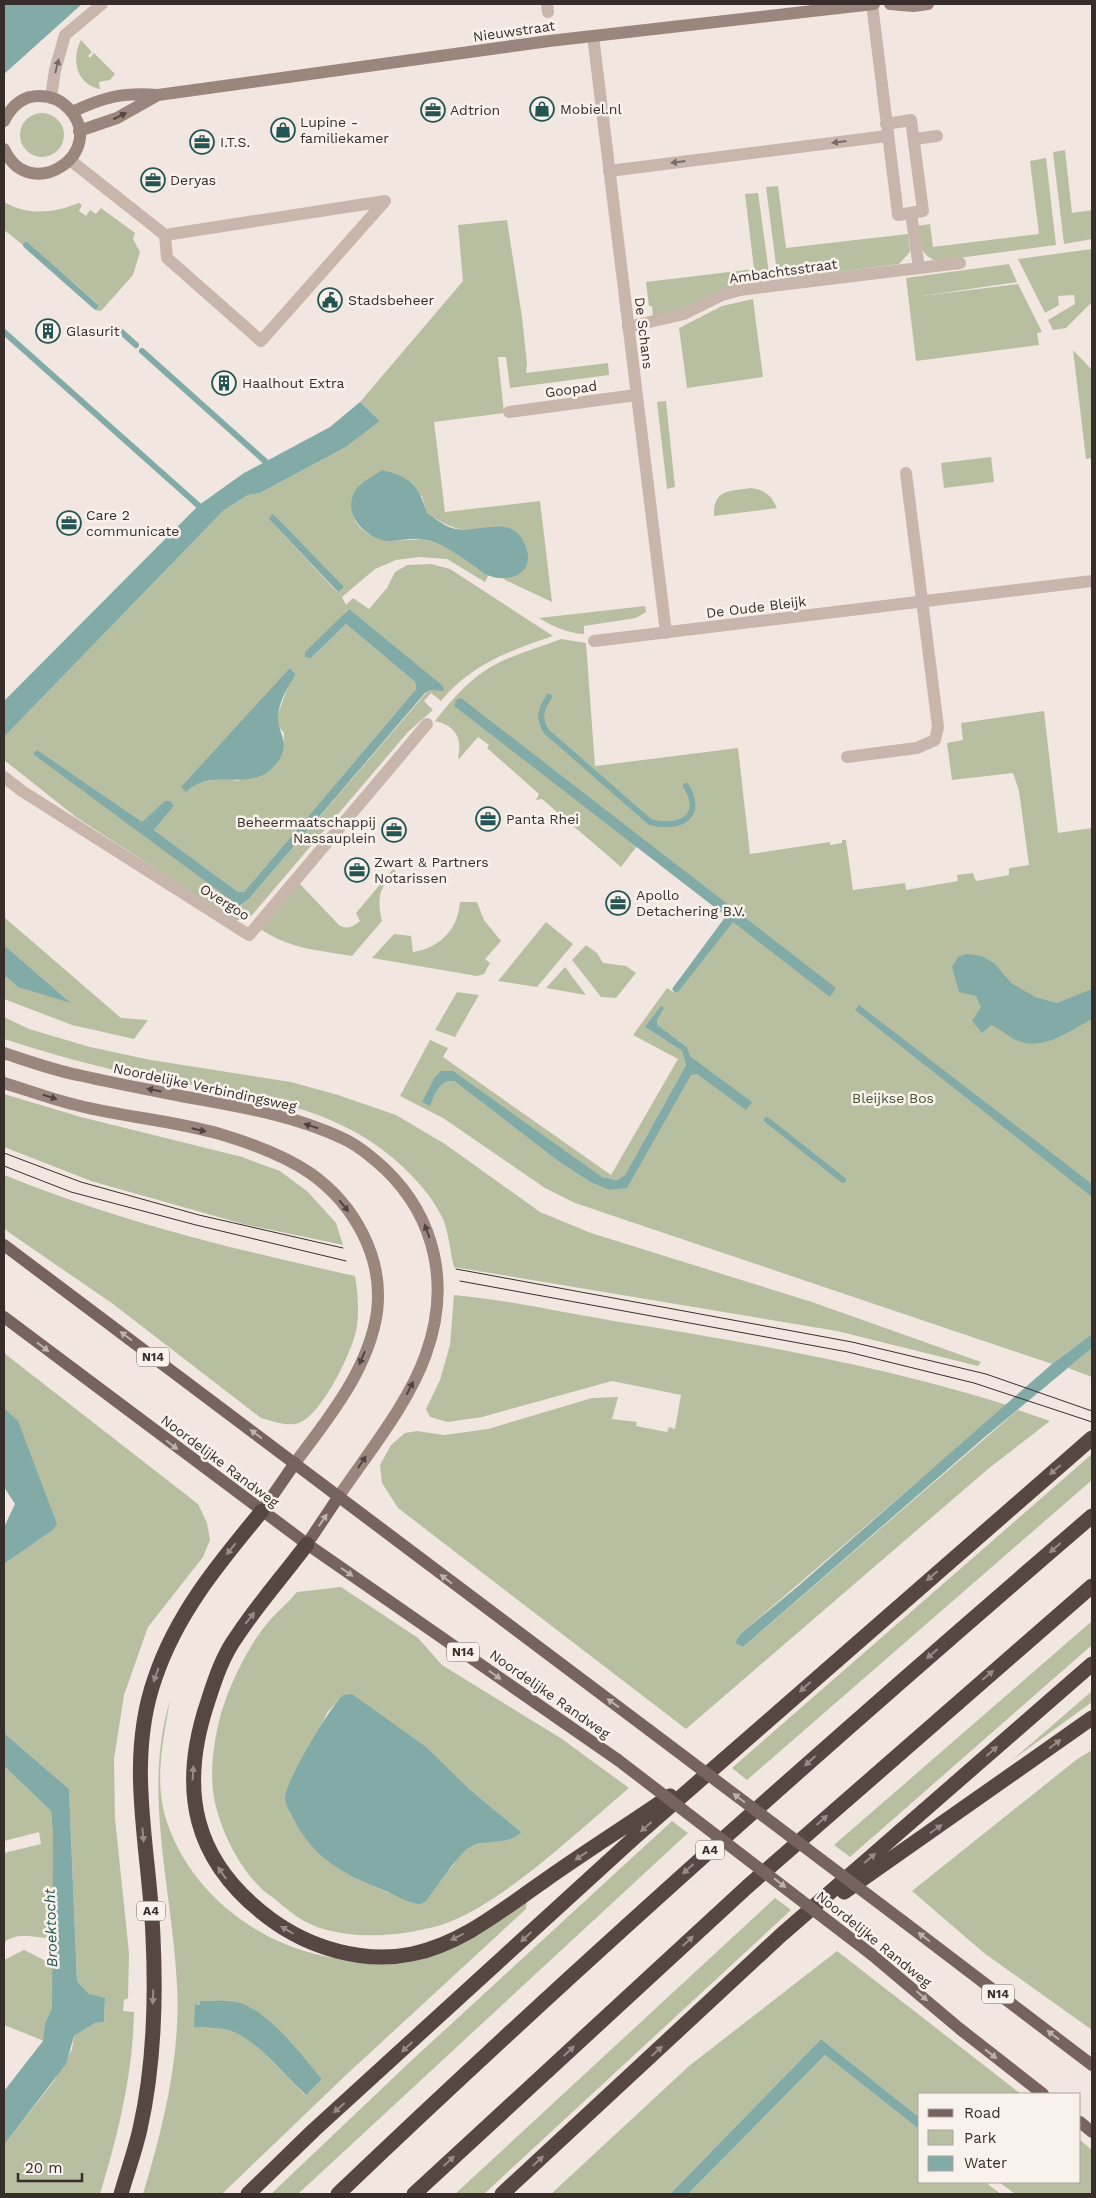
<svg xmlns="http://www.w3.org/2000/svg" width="1096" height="2198" font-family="'Work Sans',sans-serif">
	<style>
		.green { fill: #b8bfa1; fill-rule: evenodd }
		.water { fill: #82aba8 }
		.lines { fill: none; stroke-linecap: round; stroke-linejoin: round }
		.stream { stroke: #82aba8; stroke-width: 6 }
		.street { stroke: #c8b6ad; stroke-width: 12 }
		.secondary { stroke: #9b867e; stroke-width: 12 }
		.primary { stroke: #77635e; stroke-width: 12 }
		.highway { stroke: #574743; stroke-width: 15 }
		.tram { stroke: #372d2b; stroke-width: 1 }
		.primary-bridge { stroke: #77635e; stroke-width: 12 }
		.oneway { fill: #786b66 }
		.oneway2 { fill: #504340 }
		.oneway3 { fill: #beb2ac }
		.oneway4 { fill: #988b87 }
		.labels { text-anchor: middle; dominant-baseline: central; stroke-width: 5; stroke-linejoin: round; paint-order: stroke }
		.shield { fill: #f9f2ec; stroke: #716865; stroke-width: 1 }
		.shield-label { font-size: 12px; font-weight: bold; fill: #372d2b }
		.street-label { font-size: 14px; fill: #372d2b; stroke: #f9f2ec }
		.poi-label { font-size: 14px; fill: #372d2b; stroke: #f9f2ec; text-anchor: start }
		.park-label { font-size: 14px; fill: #4a5331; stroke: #f9f2ec }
		.water-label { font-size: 15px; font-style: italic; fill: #245552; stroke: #f9f2ec }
	</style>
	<rect width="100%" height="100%" fill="#f1e7e0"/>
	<path class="green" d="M81,40L92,52L88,56L90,58L94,53L115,74L110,80L99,82L100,89C76,84 71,59 81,40Z
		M20 135a22 22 0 1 1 44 0a22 22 0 1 1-44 0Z
		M1065,150L1072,213L1092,210V239L1064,244L1053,152Z
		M1046,158L1056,245L936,261C919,254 919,242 917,226L930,224L933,247L1039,234L1030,161Z
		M778,186L786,248L908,234L910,252L899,264L778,280L766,187Z
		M758,193L770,280L737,285L676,311L653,316L652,306H649L646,282L754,269L745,194Z
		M4,202C28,216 54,213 79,203L82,205L79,211L86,216L90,210L96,214L101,208L135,233L133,239L140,252L133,275L101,311L94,310L98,304L26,242L23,245L4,230Z
		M507,220L522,317L527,364L526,373L608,363L609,375L510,388L506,357H498L504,413L434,422L445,512L540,501L552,602L503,579L521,573L495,527C462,533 455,531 427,513L422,496L361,484C354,493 351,502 353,513C357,538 388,542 409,540C413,540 417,539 421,539C447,544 468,561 488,576L485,582L447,559L419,557L396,560L375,569L342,597L346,605L353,598L369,609L387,588L395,572L407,565L431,564L450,569L553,636C509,651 472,664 441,701L431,693L424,701L433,710L408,732L252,915L244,920H234L76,817L4,760V737L224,510L248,495L260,493L346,447L380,421L360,402L463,281L458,225ZM269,519L343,587L337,592ZM348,609L431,690L426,693L248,900L240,906L37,751L142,823L174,806L154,830L238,892H244L416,689L415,682L346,624L311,658ZM290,668L296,674L288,686L278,714V726L284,733L283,753L238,781L226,778L195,783Z
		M1092,249V302L1066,328L1053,330L1048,320L1075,304L1074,295L1058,296L1059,305L1045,313L1018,259Z
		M1009,264L1017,282L922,296L1018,284L1042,332L1037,333L1039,345L916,361L906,278Z
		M753,299L763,377L687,388L679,328L722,306Z
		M1073,350L1092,370V458L1086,459Z
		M666,401L675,487L667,489L657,402Z
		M991,457L994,482L944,488L941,463Z
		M751,488C765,490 771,495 777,508L714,516C713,489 730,491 751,488Z
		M645,606L646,612L636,618L584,626V634C567,633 554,627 539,618Z
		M561,639L586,643L595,766L738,748L750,854L830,842V845L842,843V840H846L853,890L905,883L906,890L958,881L957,875L973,873L976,881L1009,875V868L1029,865L1019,791L1013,773L952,780L947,743L963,740L961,723L1044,711L1058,833L1092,828V1334L1052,1364L575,1203L545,1188L443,1118L400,1096L430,1040L448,1048L443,1057L611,1175L678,1059L633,1035L667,988L675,993L678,992L736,911L454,706L637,846L621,867L542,799L536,800L539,794L487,748L489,745L478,737L459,759L458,757C463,737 454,725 435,721C453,698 472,676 498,663C518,653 541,647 561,639ZM645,1027L678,1040L687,1047L691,1057L624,1188L609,1190L590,1182L558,1161L454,1081C439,1080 435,1094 430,1105L441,1071L602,1177L617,1180L625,1175L686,1065L682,1051Z
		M393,869L398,873C378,884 377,901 382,921L352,956C317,950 289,949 259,928L299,883L339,925C348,930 352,927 360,921L356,913Z
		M460,902H477L484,920L501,941L485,959L490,963L484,974L477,976L372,958L394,934L411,936L413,952C440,948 458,929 460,902Z
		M4,917L121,1018L148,1020L134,1039L72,1025L4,999V979L7,977L70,1002L4,945Z
		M546,922L573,944L537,987L498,981Z
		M586,945L597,953L603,963L626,966L636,973L616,998L601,997L572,960Z
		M565,967L586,995L546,988Z
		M457,992L479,995L455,1037L435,1030Z
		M4,1017L29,1029L90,1047L151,1060L291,1082L338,1095L396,1115L445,1144L540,1212L591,1233L812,1302L981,1362L978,1366L837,1331L454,1267C450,1252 449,1234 443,1219C435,1202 423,1187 410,1174C340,1101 240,1095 146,1077C98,1067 50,1054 4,1039Z
		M4,1094L81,1117L242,1157L280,1171L308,1192L336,1223L343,1245L243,1224L91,1181L4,1147Z
		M4,1175C117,1221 236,1250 355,1276C358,1293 359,1309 357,1326C354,1349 322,1415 299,1423C288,1427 272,1421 261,1418L113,1304L4,1229Z
		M454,1295C508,1300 561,1312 614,1321C747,1342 878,1365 1007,1405L740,1634L735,1643L743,1647L1018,1410L1050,1421L988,1469L686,1729L398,1508L382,1483L380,1465L391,1445L405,1433L417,1431L444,1435L488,1429L592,1398L618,1397L612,1419L637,1422L636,1426L667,1432L669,1427L675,1429L681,1395L612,1381L482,1417L448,1422L430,1417L426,1409L440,1380L450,1345Z
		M1092,1348V1377L1068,1368Z
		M4,1353L198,1504L207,1523L210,1540L203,1557L148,1627L124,1695L114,1759L115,1818L129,1953L128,1998L124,2000L123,2011L134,2012C133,2074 118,2135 100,2194H4V2145L54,2081L72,2049L74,2036L95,2023L104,2022L105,1999L89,1994L77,1981L69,1789L4,1733V1564L53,1530L4,1409Z
		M1092,1454V1480L747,1780L732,1768Z
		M341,1587L418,1638L442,1665L562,1739L629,1788C579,1830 502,1905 441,1925C403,1936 358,1940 320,1928C302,1922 290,1912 276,1900C270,1895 263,1891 258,1885C236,1863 216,1821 213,1790C210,1765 215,1734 222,1710C232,1680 249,1644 270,1620C279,1610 289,1602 297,1592ZM343,1695L468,1788L521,1832L469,1847L460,1854L452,1867L415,1903C367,1884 318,1868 294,1819C290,1812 286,1805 285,1798L327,1713Z
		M1092,1621V1645L850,1857L834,1845Z
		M1092,1691V1702L1011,1761Z
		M170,1700C164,1736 155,1775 164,1812C187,1898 274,1959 362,1960C372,1960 386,1963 396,1960C408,1958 422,1949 434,1943C465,1929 496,1915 527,1902L526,1909L346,2075L222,2194H143C163,2128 181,2055 177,1986C173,1891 142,1793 170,1700ZM200,2001L250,2007L266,2019L322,2079L305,2095C287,2077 258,2043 237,2033C224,2027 208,2028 195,2027V2004L200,2005Z
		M1092,1750V2030L984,1953L912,1891L1076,1760Z
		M4,1766L51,1811L53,1835L54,1939C39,1938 15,1931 4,1943V1853L41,1844L39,1832L4,1841Z
		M672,1821L688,1833L298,2194H271L412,2060Z
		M775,1898L791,1910L484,2194H455Z
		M24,1950L54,1965L52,2008L45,2023L44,2041L4,2025V1960Z
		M837,1951L1021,2094H920V2118L821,2039L670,2194H551L689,2066Z
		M825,2055L920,2130V2182H985L1001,2194H688Z
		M1080,2140L1092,2150V2194H1015L999,2182H1080Z"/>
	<path class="water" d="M4,4H82L4,74Z
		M360,402L380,421L346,447L260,493L248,495L224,510L4,737V701L199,505L244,473L330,427Z
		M382,470C410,477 419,485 427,513C434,517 442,524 449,527C470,536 499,518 516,532C524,539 526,546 528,555C530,576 506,582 490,576C484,575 479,569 474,566C458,555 440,541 420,539C408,538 394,543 382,540C361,534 343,512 355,491C360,482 374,476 382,470Z
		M272,514L275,516L344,587L338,592L269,519Z
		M349,609L443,686L444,691L431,690L425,693L248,900L239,906L33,754L37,750L142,822L165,801H170L174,806L154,830L238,892H244L416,689L415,682L346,624L311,658L305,657V652Z
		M290,668L296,674C288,686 279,702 278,716C277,732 291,742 279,760C253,798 215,764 186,792L181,787Z
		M461,698L836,988L830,997L733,922L678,992L675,993L672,989L726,916L454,706L456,700Z
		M4,945L71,1003L18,987L7,977L4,979Z
		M966,954L982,956L995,964L1011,983L1035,997L1057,1003L1092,989V1019C1071,1030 1044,1051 1019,1041C1009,1038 1001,1029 991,1025L982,1033L972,1021L981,1007L976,996L959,992L952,967L958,957Z
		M859,1005L1092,1184V1197L855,1010Z
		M661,1006L664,1008L657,1020V1025L687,1047L691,1057L752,1102L746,1110L697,1074L691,1075L627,1188L609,1190L590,1182L558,1161L454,1081C439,1080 435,1094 430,1106L422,1102L435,1077L441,1071H453L602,1177L617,1180L625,1175L686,1065L682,1051L645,1027Z
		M1092,1334V1348L986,1436L743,1647L735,1643L740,1634L796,1588L1052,1364Z
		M5,1409L18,1421L57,1524L53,1530L4,1564V1524L5,1525L15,1504L4,1487Z
		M352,1694L426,1747L468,1788L521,1832C511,1845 484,1839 470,1847C461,1851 434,1890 426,1901L420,1904C409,1903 398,1897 388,1892C344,1875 313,1859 292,1816C289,1810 285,1804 285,1798C285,1782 330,1707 343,1695Z
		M4,1733L69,1789L77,1981L89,1994L105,1998L104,2022L95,2023L74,2036L66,2064L4,2145V2091L43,2041L45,2023L52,2008L53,1835L51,1811L4,1766Z
		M200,2001C212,2001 224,2000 236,2002C267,2008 301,2055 322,2079L306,2095C286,2077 260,2044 236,2033C224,2027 208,2028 194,2027L195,2004L200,2005Z
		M821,2039L920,2118V2130L825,2055L688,2194H670Z"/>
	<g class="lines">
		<path class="stream" d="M26,245L95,306
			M117,328L136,345
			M4,332L199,506
			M142,351L266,462
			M549,697C540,710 538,719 547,732L650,822C679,830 705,817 686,786
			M767,1120L843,1180"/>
		<path class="street" d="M547,4L548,12
			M872,4L898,215L923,211L911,120L886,124
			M593,36L666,633
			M51,97L55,70L65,35L102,4
			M914,139L937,136
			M70,160L165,235L385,201
			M609,171L887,136
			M911,213L919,268
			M165,235L167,258L261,341L385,201
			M628,327L684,314L722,295L740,290L960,263
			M509,412L636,395
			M594,641L1092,581
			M847,757L917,748L935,740L938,727L906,473
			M4,777L22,791L249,935L427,724"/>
		<path class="secondary" d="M890,4L913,6L928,4
			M72,112C104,97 123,92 158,95L549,41L874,4
			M4,121C11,107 22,96 39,96C51,96 61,100 69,109C109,152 30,206 4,149
			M79,131L117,118L158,95
			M4,1053C28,1061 53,1070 78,1075C112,1083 147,1089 181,1096C235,1106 291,1114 342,1138C358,1145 373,1158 385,1169C437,1219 450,1287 426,1354C409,1403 368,1453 339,1496
			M4,1083C27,1090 49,1098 72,1104C121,1117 172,1120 220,1134C250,1143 284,1155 310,1173C354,1204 384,1257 377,1312C369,1369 328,1419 295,1463"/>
		<path class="primary" d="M4,1245L649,1730
			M4,1317L307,1544L618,1760
			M262,1511L295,1463
			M307,1544L339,1496
			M904,1922L1092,2065
			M871,1954L960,2029L1043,2094
			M1080,2122L1092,2132"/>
		<path class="highway" d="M307,1544C284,1575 258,1604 237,1636C223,1655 215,1679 208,1701C178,1790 193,1861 269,1918C309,1948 363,1964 412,1954C462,1944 503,1909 544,1881C585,1852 628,1825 670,1796
			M844,1892L1092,1718
			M121,2194C127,2173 135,2151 140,2129C154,2067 156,2000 153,1937C150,1850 125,1763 155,1678C177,1613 219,1563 262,1511
			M248,2194L314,2130L635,1837L1092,1438
			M338,2194C583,1960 836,1736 1092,1516
			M414,2194L747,1887L1092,1586
			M502,2194L780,1936L1092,1664"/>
		<path class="tram" d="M4,1153L81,1182L199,1215L343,1248
			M4,1166L71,1192L196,1225L346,1261
			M456,1269L852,1342L986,1374L1092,1411
			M460,1281L848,1352L974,1383L1092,1422"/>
		<path class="primary-bridge" d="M649,1730L904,1922
			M618,1760L871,1954"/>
	</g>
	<defs><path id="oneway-solid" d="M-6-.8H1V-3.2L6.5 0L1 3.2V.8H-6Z" transform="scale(1.25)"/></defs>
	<g class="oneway">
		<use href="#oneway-solid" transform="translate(57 66) rotate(-76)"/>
		<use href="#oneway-solid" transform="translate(839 142) rotate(173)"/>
		<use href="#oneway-solid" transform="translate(678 162) rotate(173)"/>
	</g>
	<g class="oneway2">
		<use href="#oneway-solid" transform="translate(120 116) rotate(-26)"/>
		<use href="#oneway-solid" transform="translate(154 1090) rotate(-169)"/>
		<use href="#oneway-solid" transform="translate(50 1097) rotate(17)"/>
		<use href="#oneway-solid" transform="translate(311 1126) rotate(-162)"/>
		<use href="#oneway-solid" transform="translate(199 1130) rotate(13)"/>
		<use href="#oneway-solid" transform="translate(344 1206) rotate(50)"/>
		<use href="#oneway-solid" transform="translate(427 1231) rotate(-110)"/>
		<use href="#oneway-solid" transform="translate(362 1358) rotate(113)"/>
		<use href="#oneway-solid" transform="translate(410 1388) rotate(-63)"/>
		<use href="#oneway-solid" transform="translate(362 1462) rotate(-56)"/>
	</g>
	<g class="oneway3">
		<use href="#oneway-solid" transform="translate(126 1336) rotate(-143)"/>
		<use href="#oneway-solid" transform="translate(43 1347) rotate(37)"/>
		<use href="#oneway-solid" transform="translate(256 1434) rotate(-143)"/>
		<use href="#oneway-solid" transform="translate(172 1445) rotate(37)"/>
		<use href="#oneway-solid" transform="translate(323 1520) rotate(-56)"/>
		<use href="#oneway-solid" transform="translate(347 1572) rotate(35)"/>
		<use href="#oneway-solid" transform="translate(446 1579) rotate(-143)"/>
		<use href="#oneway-solid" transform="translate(495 1675) rotate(35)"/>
		<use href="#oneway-solid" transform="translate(613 1703) rotate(-144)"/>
		<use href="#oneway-solid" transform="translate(739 1798) rotate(-143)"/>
		<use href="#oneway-solid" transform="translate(780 1883) rotate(38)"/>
		<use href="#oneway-solid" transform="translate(924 1937) rotate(-143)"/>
		<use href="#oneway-solid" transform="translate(922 1996) rotate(41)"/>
		<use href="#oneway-solid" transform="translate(1053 2035) rotate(-143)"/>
		<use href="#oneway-solid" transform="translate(991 2054) rotate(38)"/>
	</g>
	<g class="oneway4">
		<use href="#oneway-solid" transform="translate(1055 1470) rotate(139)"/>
		<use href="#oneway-solid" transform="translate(1055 1548) rotate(139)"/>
		<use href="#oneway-solid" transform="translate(231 1549) rotate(129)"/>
		<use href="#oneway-solid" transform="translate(932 1576) rotate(139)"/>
		<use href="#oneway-solid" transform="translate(250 1618) rotate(-52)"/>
		<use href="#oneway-solid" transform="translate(932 1654) rotate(139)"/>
		<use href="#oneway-solid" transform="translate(156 1675) rotate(110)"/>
		<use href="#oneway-solid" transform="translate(988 1675) rotate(-41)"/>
		<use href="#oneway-solid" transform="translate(805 1687) rotate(138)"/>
		<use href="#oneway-solid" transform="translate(1055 1744) rotate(-37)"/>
		<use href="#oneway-solid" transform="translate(992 1751) rotate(-41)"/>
		<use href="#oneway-solid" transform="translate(810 1761) rotate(138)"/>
		<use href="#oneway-solid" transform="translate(193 1773) rotate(-87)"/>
		<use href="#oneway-solid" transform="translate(822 1820) rotate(-41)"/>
		<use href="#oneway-solid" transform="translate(646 1827) rotate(139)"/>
		<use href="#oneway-solid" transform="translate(936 1829) rotate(-35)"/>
		<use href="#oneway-solid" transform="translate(143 1835) rotate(85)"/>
		<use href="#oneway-solid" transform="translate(581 1856) rotate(146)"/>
		<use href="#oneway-solid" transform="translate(870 1858) rotate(-41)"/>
		<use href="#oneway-solid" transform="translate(688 1869) rotate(138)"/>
		<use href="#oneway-solid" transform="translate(222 1873) rotate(-125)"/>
		<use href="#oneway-solid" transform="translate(287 1930) rotate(-150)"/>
		<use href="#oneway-solid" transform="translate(457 1937) rotate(154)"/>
		<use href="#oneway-solid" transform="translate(526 1937) rotate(137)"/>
		<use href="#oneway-solid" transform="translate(688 1941) rotate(-43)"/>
		<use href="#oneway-solid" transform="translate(153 1997) rotate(92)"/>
		<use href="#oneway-solid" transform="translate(407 2047) rotate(137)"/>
		<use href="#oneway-solid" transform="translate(569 2051) rotate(-43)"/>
		<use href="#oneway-solid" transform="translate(657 2051) rotate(-43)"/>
		<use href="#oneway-solid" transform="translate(339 2108) rotate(139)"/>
		<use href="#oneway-solid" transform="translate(449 2161) rotate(-43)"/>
		<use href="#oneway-solid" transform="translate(538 2161) rotate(-43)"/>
	</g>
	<defs>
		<g id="shop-ring" transform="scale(1.25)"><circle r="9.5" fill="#f9f2ec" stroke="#245552" stroke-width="1.5"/><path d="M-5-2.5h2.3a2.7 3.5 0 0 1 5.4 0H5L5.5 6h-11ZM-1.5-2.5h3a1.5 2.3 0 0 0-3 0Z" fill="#245552"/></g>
		<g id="office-ring" transform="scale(1.25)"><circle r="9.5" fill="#f9f2ec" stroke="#245552" stroke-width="1.5"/><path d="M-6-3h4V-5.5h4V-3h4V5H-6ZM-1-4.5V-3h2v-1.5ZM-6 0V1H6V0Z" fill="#245552"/></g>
		<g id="civic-ring" transform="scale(1.25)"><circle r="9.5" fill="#f9f2ec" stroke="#245552" stroke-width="1.5"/><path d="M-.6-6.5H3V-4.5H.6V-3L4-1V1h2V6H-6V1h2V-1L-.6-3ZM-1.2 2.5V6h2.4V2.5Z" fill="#245552"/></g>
		<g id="building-ring" transform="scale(1.25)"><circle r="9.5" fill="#f9f2ec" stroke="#245552" stroke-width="1.5"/><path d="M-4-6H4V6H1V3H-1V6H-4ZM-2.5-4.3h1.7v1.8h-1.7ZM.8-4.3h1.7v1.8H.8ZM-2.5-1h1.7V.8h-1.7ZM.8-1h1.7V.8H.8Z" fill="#245552"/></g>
	</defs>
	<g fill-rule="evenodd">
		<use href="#shop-ring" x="542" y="109"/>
		<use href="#office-ring" x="433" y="110"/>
		<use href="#shop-ring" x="283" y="130"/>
		<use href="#office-ring" x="202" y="142"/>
		<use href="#office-ring" x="153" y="180"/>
		<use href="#civic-ring" x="330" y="300"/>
		<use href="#building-ring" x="48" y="331"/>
		<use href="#building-ring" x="224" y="383"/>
		<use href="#office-ring" x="69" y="523"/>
		<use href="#office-ring" x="488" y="819"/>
		<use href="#office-ring" x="394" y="830"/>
		<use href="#office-ring" x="357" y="870"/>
		<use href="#office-ring" x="618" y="903"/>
	</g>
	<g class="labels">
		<g class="shield">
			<rect x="137" y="1347.5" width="32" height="19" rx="4"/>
			<rect x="447" y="1642.5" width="32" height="19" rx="4"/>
			<rect x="696" y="1840.5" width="28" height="19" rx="4"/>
			<rect x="137" y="1901.5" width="28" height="19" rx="4"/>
			<rect x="982" y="1984.5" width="32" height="19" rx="4"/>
		</g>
		<g class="shield-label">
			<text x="153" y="1357">N14</text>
			<text x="463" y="1652">N14</text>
			<text x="710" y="1850">A4</text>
			<text x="151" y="1911">A4</text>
			<text x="998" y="1994">N14</text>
		</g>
		<g class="street-label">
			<text transform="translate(514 31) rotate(-8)">Nieuwstraat</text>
			<text transform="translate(783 271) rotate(-8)">Ambachtsstraat</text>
			<text transform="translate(644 333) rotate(83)">De Schans</text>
			<text transform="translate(571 389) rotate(-8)">Goopad</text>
			<text transform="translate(756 607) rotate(-7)">De Oude Bleijk</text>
			<text transform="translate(225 902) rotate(32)">Overgoo</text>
			<text transform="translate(205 1087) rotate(12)">Noordelijke Verbindingsweg</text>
			<text transform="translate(220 1461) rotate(37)">Noordelijke Randweg</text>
			<text transform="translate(550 1694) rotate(35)">Noordelijke Randweg</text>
			<text transform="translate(874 1939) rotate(39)">Noordelijke Randweg</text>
		</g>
		<g class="poi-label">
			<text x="560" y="109">Mobiel.nl</text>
			<text x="450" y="110">Adtrion</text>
			<text x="300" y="122">Lupine -<tspan x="300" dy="16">familiekamer</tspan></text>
			<text x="220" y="142">I.T.S.</text>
			<text x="170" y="180">Deryas</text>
			<text x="348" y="300">Stadsbeheer</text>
			<text x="66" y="331">Glasurit</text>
			<text x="242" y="383">Haalhout Extra</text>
			<text x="86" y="515">Care 2<tspan x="86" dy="16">communicate</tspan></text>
			<text x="506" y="819">Panta Rhei</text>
			<text x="376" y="822" text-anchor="end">Beheermaatschappij<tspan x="376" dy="16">Nassauplein</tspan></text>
			<text x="374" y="862">Zwart &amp; Partners<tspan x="374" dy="16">Notarissen</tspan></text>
			<text x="636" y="895">Apollo<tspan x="636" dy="16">Detachering B.V.</tspan></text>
		</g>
		<g class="park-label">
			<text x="893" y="1098">Bleijkse Bos</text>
		</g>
		<g class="water-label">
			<text transform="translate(51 1928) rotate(-92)">Broektocht</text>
		</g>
	</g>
	<rect width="1096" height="2198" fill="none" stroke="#372d2b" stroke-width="10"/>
	<rect x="918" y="2093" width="162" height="90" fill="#f9f2ec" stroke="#aba39f"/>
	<rect x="928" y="2109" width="25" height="8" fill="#77635e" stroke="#aba39f"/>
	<text x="964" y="2118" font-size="15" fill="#372d2b">Road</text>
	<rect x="928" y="2130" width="25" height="15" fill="#b8bfa1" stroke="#aba39f"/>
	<text x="964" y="2143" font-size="15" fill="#372d2b">Park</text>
	<rect x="928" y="2156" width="25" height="15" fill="#82aba8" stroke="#aba39f"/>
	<text x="964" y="2168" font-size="15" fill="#372d2b">Water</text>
	<path d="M18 2173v8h64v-8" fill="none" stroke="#372d2b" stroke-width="2.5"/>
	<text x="25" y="2173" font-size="15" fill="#372d2b" stroke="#f9f2ec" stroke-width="4" paint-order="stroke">20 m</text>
</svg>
